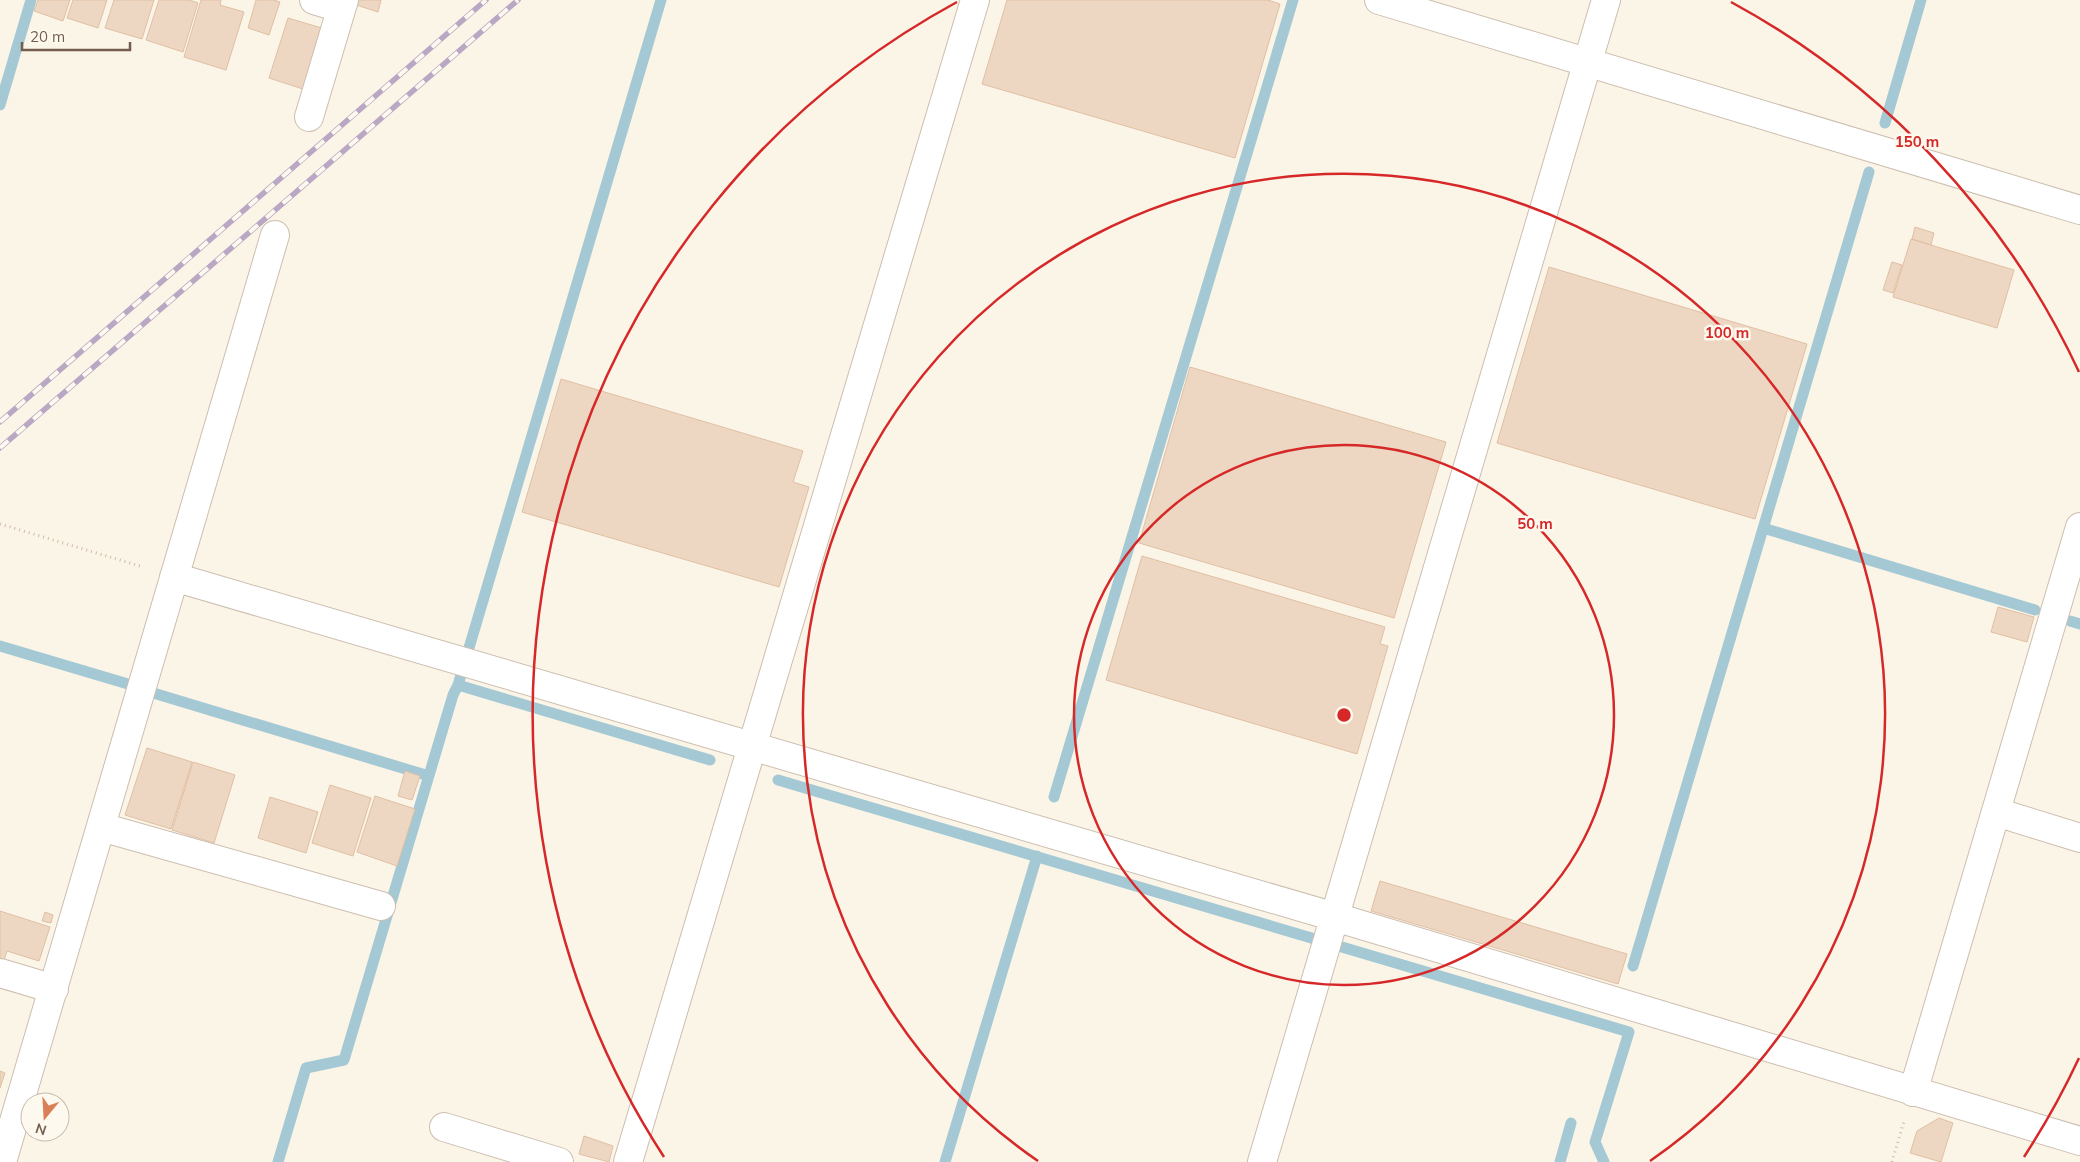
<svg xmlns="http://www.w3.org/2000/svg" width="2080" height="1162" font-family="Mulish,sans-serif">
	<style>
		.lines { fill: none; stroke-linecap: round; stroke-linejoin: round }
		.stream { stroke: #a5c9d4; stroke-width: 11 }
		.building { fill: #eed7c2; stroke: #e0bfa3 }
		.minor-casing { stroke: #ccbeaf; stroke-width: 30 }
		.path { stroke: #d3bba5; stroke-width: 3; stroke-dasharray: 1 4; stroke-linecap: butt }
		.minor { stroke: #fff; stroke-width: 28 }
		.rail-casing { stroke: #b9a7c4; stroke-width: 5.5 }
		.rail { stroke: #fef9ee; stroke-width: 4; stroke-dasharray: 11; stroke-linecap: butt }
		.ring { fill: none; stroke: #d62828; stroke-width: 2.5 }
		.centre { fill: #d62828; stroke: #fef9ee; stroke-width: 2.5 }
		.ring-label { font-size: 15px; text-anchor: middle; font-weight: bold; fill: #d62828; stroke: #fef9ee; stroke-width: 5; stroke-linejoin: round; paint-order: stroke }
	</style>
	<rect width="100%" height="100%" fill="#fbf5e8"/>
	<g class="lines">
		<path class="stream" d="M661,0L458,685L710,760
			M0,105L31,0
			M1885,123L1921,0
			M1763,528L2035,610
			M2070,621L2080,624
			M0,646L128,684
			M150,692L429,776
			M778,780L1629,1032L1595,1142L1604,1162
			M1054,797L1293,0
			M1633,966L1869,172
			M278,1162L306,1068L344,1060L453,695L458,685
			M945,1162L1037,856
			M1560,1162L1571,1123"/>
	</g>
	<path class="building" d="M38,0H70L63,21L34,11Z
		M73,0H107L98,28L67,18Z
		M114,0H154L142,39L105,28Z
		M159,0H190L198,3L183,52L146,40Z
		M201,0H221L220,5L244,12L226,70L184,57Z
		M256,0H274L280,2L269,35L248,28Z
		M351,0H381L378,12L350,3Z
		M1007,0H1268L1280,4L1235,158L982,84Z
		M288,18L325,29L306,90L269,78Z
		M1915,227L1934,233L1931,245L1912,239Z
		M1911,239L2014,270L1997,328L1893,297Z
		M1892,262L1902,265L1893,293L1883,290Z
		M1549,267L1807,344L1755,519L1497,443Z
		M1190,367L1446,442L1394,618L1139,543Z
		M561,379L803,451L793,482L809,487L779,587L522,512Z
		M1142,556L1385,627L1380,644L1388,646L1357,754L1106,680Z
		M1998,607L2034,617L2027,642L1991,632Z
		M147,748L192,762L171,829L125,815Z
		M193,762L235,775L214,843L172,830Z
		M405,771L420,776L412,800L398,796Z
		M330,785L371,798L353,856L312,843Z
		M375,796L415,809L397,866L357,852Z
		M270,797L318,812L306,853L258,838Z
		M1380,881L1627,954L1618,984L1371,911Z
		M0,911L50,927L39,961L7,951L4,960L0,958Z
		M45,912L53,915L51,923L42,921Z
		M0,1071L5,1073L0,1088Z
		M1939,1118L1953,1123L1941,1162L1910,1153L1917,1131Z
		M584,1136L613,1146L609,1162L579,1154Z"/>
	<g class="lines">
		<g class="minor-casing">
			<path id="minor" d="M314,0L341,8
				M1379,0L2080,210
				M309,117L344,0
				M174,577L1335,917L2080,1141
				M1996,812L2080,838
				M101,827L381,906
				M0,973L54,989
				M1913,1092L2080,527
				M444,1127L559,1162
				M2,1162L275,235
				M628,1162L975,0
				M1262,1162L1606,0"/>
		</g>
		<path class="path" d="M0,524L143,567
			M1892,1162L1904,1121"/>
		<use href="#minor" class="minor"/>
		<g class="rail-casing">
			<path id="rail" d="M0,422L486,0
				M0,448L518,0"/>
		</g>
		<use href="#rail" class="rail"/>
	</g>
	<g class="ring">
		<circle cx="1344" cy="715" r="270"/>
		<path d="M1038 1161A541 541 0 1 1 1650 1161"/>
		<path d="M2079 1058A811 811 0 0 1 2024 1157M664 1157A811 811 0 0 1 957 2M1731 2A811 811 0 0 1 2079 372"/>
	</g>
	<circle cx="1344" cy="715" r="8" class="centre"/>
	<g class="ring-label">
		<text x="1917" y="147">150 m</text>
		<text x="1727" y="338">100 m</text>
		<text x="1535" y="529">50 m</text>
	</g>
	<g transform="translate(45 1117) rotate(198)"><circle r="24" fill="#fef9ee" stroke="#c6bbae"/>
	<path d="M0-4L9 19L0 12L-9 19Z" fill="#db7f57"/>
	<text y="-8" font-size="14" font-weight="bold" text-anchor="middle" fill="#735e4e">N</text>
	</g>
	<path d="M22 42v8h108v-8" fill="none" stroke="#735e4e" stroke-width="2.5"/>
	<text x="30" y="42" font-size="15" fill="#735e4e" stroke="#fef9ee" stroke-width="4" paint-order="stroke">20 m</text>
</svg>
